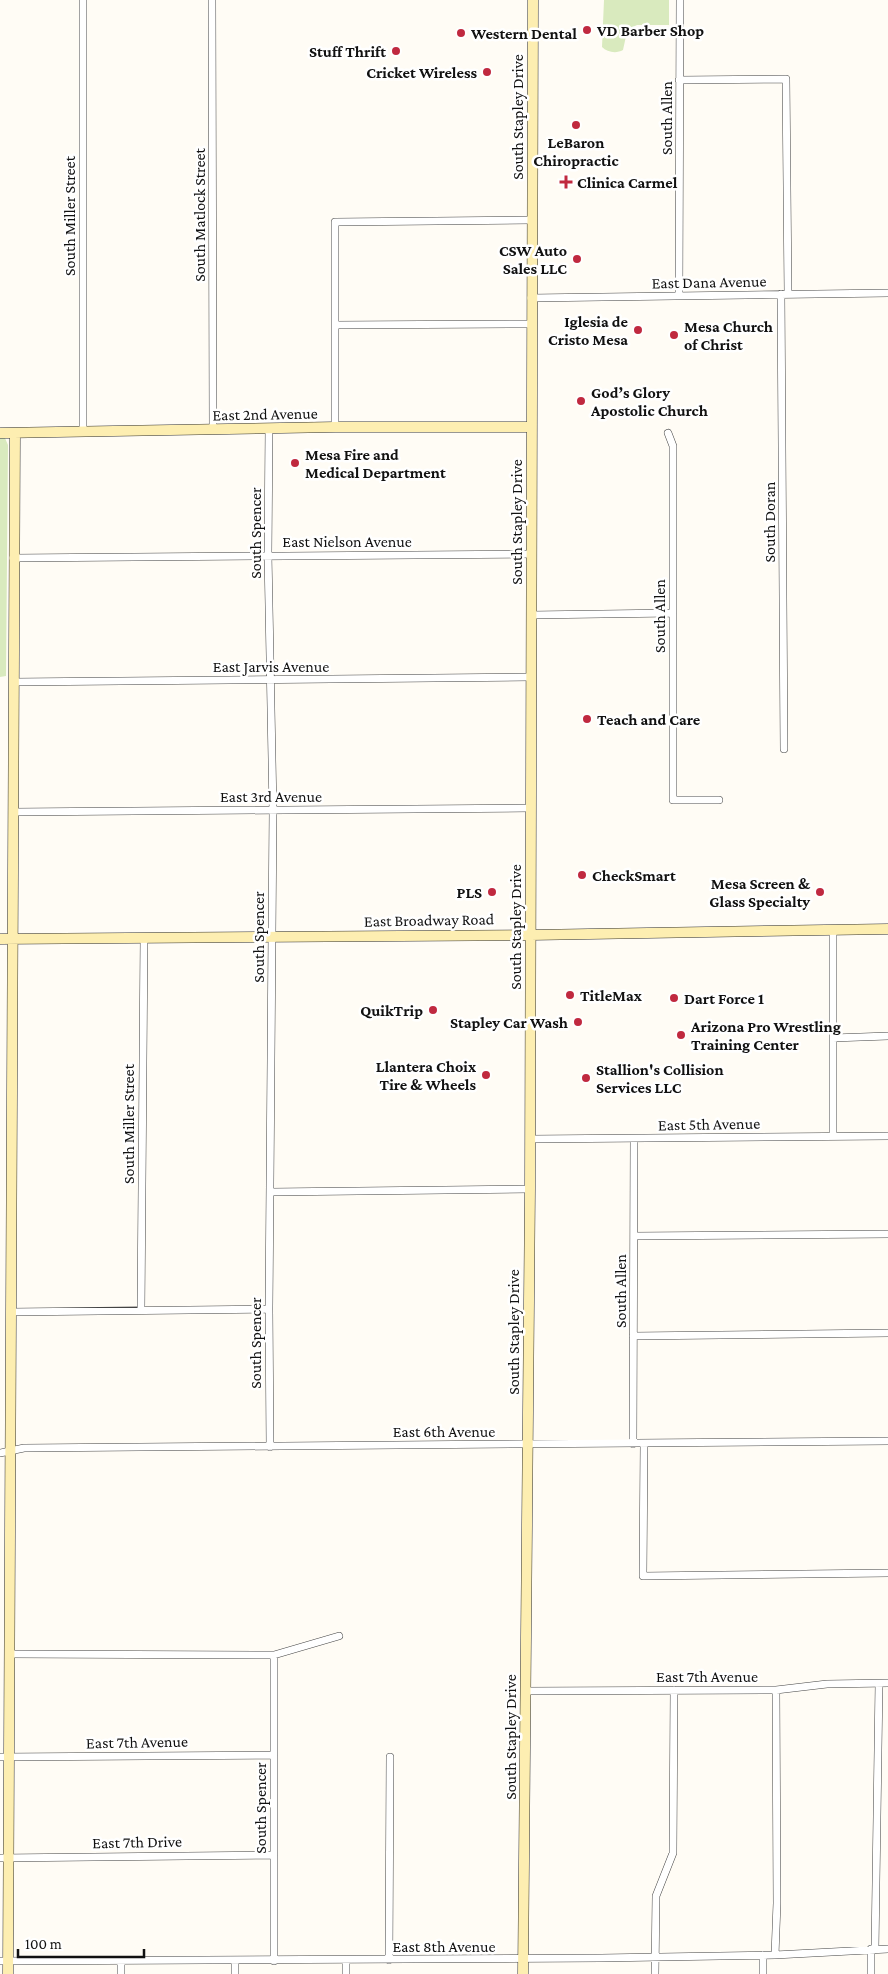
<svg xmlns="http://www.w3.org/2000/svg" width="888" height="1974" font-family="'Crimson Pro',serif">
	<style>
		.green { fill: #d9eabe }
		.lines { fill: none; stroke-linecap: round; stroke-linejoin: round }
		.street-casing { stroke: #444; stroke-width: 8 }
		.secondary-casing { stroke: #333; stroke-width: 11 }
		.street { stroke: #fff; stroke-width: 7 }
		.secondary { stroke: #fdeeb1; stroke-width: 10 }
		.poi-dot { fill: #c0293f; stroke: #fff; stroke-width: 2 }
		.labels { text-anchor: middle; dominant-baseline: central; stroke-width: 5; stroke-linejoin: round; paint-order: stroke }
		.poi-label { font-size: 16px; font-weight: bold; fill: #111; stroke: #fff; text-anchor: start }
		.street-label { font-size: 16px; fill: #111; stroke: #fff }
	</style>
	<rect width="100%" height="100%" fill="#fffcf5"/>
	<path class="green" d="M604,0H669V25H637C625,30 626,39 623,50C616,54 607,52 602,47Z
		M0,438H5L8,445L6,676L0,677Z"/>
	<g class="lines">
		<g class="street-casing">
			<path id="street" d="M83,0V431
				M212,0L213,430
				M679,80L786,79L788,294
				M781,294L784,749
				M679,296L680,0
				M531,298L888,293
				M335,325L531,324
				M335,427V222L531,220
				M269,428L268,555L273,810L269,1309L270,1447
				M668,433L673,446V800H719
				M13,558L530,554
				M531,615L673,613
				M13,682L530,677
				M13,812L530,808
				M833,929V1136
				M833,1038L888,1036
				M530,1139L888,1136
				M271,1192L530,1189
				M634,1236L888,1234
				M141,1310L144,938
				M10,1312L269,1309
				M633,1336L888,1333
				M633,1444L634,1139
				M644,1444L643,1576L888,1573
				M0,1453L24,1448L888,1441
				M10,1654L274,1655L339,1636
				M525,1691L776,1690L827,1684L888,1683
				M0,1757L274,1755
				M0,1858L274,1855
				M875,1949L879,1684
				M775,1955L777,1903L776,1690
				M346,1960V1974
				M389,1960L390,1757
				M0,1961L601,1958L775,1955L888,1949
				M121,1961V1974
				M274,1961V1655
				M235,1974V1961
				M655,1974L656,1896L673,1853L674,1690
				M763,1974V1955
				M871,1974V1949"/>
		</g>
		<g class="secondary-casing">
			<path id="secondary" d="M0,433L335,427H531
				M0,939L531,935L888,929
				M8,1974L15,433
				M523,1974L530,1189L533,0"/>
		</g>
		<use href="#street" class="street"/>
		<use href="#secondary" class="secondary"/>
	</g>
	<g class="poi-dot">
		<circle cx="587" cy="30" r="5"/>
		<circle cx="461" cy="33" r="5"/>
		<circle cx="396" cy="51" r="5"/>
		<circle cx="487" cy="72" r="5"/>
		<circle cx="576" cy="125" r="5"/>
		<path d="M563.5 174.5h5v5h5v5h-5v5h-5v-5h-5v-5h5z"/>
		<circle cx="577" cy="259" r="5"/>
		<circle cx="638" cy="330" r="5"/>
		<circle cx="674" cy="335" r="5"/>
		<circle cx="581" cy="401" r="5"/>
		<circle cx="295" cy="463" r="5"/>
		<circle cx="587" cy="719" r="5"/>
		<circle cx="582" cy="875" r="5"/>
		<circle cx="492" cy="892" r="5"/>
		<circle cx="820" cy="892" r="5"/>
		<circle cx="570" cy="995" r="5"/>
		<circle cx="674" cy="998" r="5"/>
		<circle cx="433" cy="1010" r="5"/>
		<circle cx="578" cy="1022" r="5"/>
		<circle cx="681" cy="1035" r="5"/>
		<circle cx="486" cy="1075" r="5"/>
		<circle cx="586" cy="1078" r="5"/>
	</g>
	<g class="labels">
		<g class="poi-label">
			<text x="597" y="30">VD Barber Shop</text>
			<text x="471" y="33">Western Dental</text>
			<text x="386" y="51" text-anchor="end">Stuff Thrift</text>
			<text x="477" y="72" text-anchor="end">Cricket Wireless</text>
			<text x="576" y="142" text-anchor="middle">LeBaron<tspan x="576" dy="18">Chiropractic</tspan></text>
			<text x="577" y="182">Clinica Carmel</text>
			<text x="567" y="250" text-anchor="end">CSW Auto<tspan x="567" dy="18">Sales LLC</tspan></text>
			<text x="628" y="321" text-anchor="end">Iglesia de<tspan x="628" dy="18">Cristo Mesa</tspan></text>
			<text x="684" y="326">Mesa Church<tspan x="684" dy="18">of Christ</tspan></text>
			<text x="591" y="392">God’s Glory<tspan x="591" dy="18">Apostolic Church</tspan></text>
			<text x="305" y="454">Mesa Fire and<tspan x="305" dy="18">Medical Department</tspan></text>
			<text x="597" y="719">Teach and Care</text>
			<text x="592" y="875">CheckSmart</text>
			<text x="810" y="883" text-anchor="end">Mesa Screen &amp;<tspan x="810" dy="18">Glass Specialty</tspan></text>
			<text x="482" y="892" text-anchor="end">PLS</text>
			<text x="580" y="995">TitleMax</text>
			<text x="684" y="998">Dart Force 1</text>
			<text x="423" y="1010" text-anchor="end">QuikTrip</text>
			<text x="568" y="1022" text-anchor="end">Stapley Car Wash</text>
			<text x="691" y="1026">Arizona Pro Wrestling<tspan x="691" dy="18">Training Center</tspan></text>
			<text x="476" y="1066" text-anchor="end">Llantera Choix<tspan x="476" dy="18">Tire &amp; Wheels</tspan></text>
			<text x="596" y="1069">Stallion's Collision<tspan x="596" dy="18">Services LLC</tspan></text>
		</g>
		<g class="street-label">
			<text transform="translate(517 117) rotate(-90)">South Stapley Drive</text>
			<text transform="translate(666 118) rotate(-90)">South Allen</text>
			<text transform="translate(199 215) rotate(-90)">South Matlock Street</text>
			<text transform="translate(69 216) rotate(-90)">South Miller Street</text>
			<text transform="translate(709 282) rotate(-1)">East Dana Avenue</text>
			<text transform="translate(265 414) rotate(-1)">East 2nd Avenue</text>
			<text transform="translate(516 522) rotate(-90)">South Stapley Drive</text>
			<text transform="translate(769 522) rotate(-90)">South Doran</text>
			<text transform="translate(255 533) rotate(-90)">South Spencer</text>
			<text x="347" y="541">East Nielson Avenue</text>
			<text transform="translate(659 616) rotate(-90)">South Allen</text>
			<text x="271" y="666">East Jarvis Avenue</text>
			<text x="271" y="796">East 3rd Avenue</text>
			<text transform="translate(429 920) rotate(-1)">East Broadway Road</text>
			<text transform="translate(515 927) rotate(-90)">South Stapley Drive</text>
			<text transform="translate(258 937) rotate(-90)">South Spencer</text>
			<text transform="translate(128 1124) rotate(-90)">South Miller Street</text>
			<text transform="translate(709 1124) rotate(-1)">East 5th Avenue</text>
			<text transform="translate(620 1291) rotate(-90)">South Allen</text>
			<text transform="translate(513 1332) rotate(-90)">South Stapley Drive</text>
			<text transform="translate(255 1343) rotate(-90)">South Spencer</text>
			<text x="444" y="1431">East 6th Avenue</text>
			<text x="707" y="1676">East 7th Avenue</text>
			<text transform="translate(510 1737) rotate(-90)">South Stapley Drive</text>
			<text transform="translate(137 1742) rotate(-1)">East 7th Avenue</text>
			<text transform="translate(260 1808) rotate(-90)">South Spencer</text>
			<text transform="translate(137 1842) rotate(-1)">East 7th Drive</text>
			<text x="444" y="1946">East 8th Avenue</text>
		</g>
	</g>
	<path d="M18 1949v8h126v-8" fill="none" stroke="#111111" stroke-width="2.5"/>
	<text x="25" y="1949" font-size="15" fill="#111111" stroke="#ffffff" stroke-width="4" paint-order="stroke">100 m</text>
</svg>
